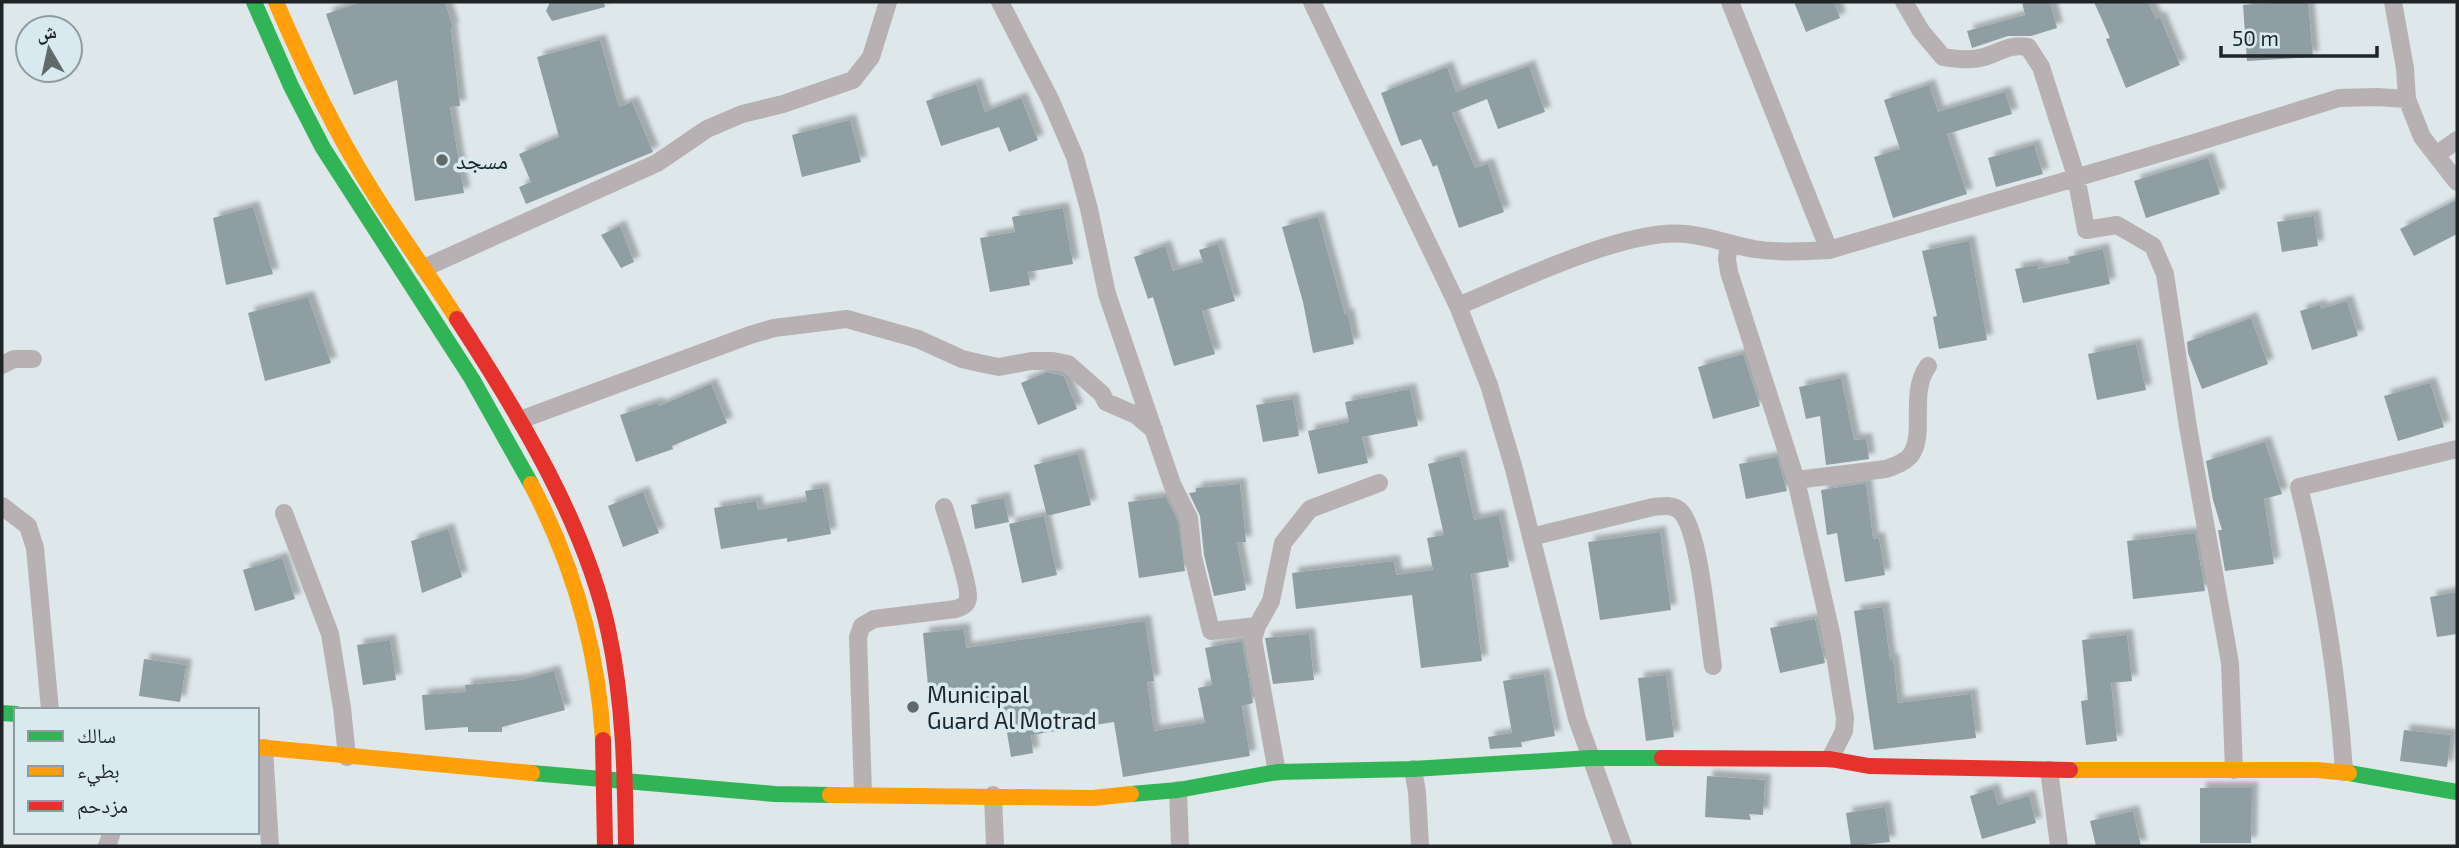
<svg xmlns="http://www.w3.org/2000/svg" width="2459" height="848" font-family="'Exo 2','Noto Naskh Arabic',sans-serif">
	<style>
		.building { fill: #8e9ea3; filter: url(#shadow) }
		.lines { fill: none; stroke-linecap: round; stroke-linejoin: round }
		.street { stroke: #b8b1b4; stroke-width: 18 }
		.fast { stroke: #30b455; stroke-width: 16 }
		.slow { stroke: #ff9f0a; stroke-width: 16 }
		.jam { stroke: #e5322d; stroke-width: 16 }
		.poi-dot { fill: #62696b; stroke: #d8eaf0; stroke-width: 2.5 }
		.labels { text-anchor: middle; dominant-baseline: central; stroke-width: 7; stroke-linejoin: round; paint-order: stroke }
		.poi-label { font-size: 23px; fill: #1f2527; stroke: #d8eaf0; text-anchor: start }
	</style>
	<defs>
		<filter id="shadow"><feDropShadow dx="6" dy="-6" stdDeviation="2" flood-color="#0004"/></filter>
	</defs>
	<rect width="100%" height="100%" fill="#dee7ea"/>
	<path class="building" d="M361,2H445L453,28L451,29L460,106L450,107L464,193L415,201L397,80L354,95L326,14Z
		M550,2H604L605,7L552,21L546,11Z
		M1794,2H1834L1840,18L1806,32Z
		M2022,2H2050L2057,28L2031,36H2008L1972,48L1967,31L2025,15Z
		M2094,2H2148L2156,19L2160,17L2180,65L2126,88L2106,39L2110,38Z
		M2287,2H2308L2313,57L2247,61L2243,5Z
		M600,40L619,107L632,102L653,152L526,204L519,187L531,182L519,154L559,137L537,57Z
		M1529,66L1545,112L1498,129L1487,99L1452,113L1475,168L1488,164L1504,212L1459,228L1437,165L1433,167L1421,139L1401,146L1381,93L1447,67L1456,92Z
		M976,84L985,112L1021,98L1038,140L1009,152L999,127L941,146L926,101Z
		M1929,85L1938,112L2005,92L2012,114L1947,134L1967,194L1893,218L1874,157L1900,149L1884,100Z
		M850,120L861,162L802,177L792,135Z
		M2034,145L2043,174L1996,187L1988,158Z
		M2208,158L2220,194L2146,218L2134,181Z
		M2457,200V234L2414,256L2400,229Z
		M253,207L273,274L226,285L213,218Z
		M1063,208L1073,264L1028,272L1030,285L990,292L980,238L1015,232L1012,217Z
		M2314,216L2318,246L2282,252L2277,222Z
		M1318,217L1345,315L1348,314L1354,344L1313,353L1303,302L1282,227Z
		M620,226L634,262L621,268L601,235Z
		M1969,241L1987,340L1939,349L1933,317L1937,316L1922,251Z
		M1218,244L1235,301L1202,311L1215,354L1174,366L1153,297L1148,299L1134,257L1165,246L1173,271L1203,262L1199,250Z
		M2103,249L2110,284L2023,303L2015,269L2037,265L2038,269L2070,263L2068,257Z
		M308,297L331,363L265,381L248,313Z
		M2347,301L2358,336L2312,350L2300,311L2320,305L2321,309Z
		M2251,318L2268,364L2202,389L2188,353L2187,342Z
		M2136,344L2146,390L2097,400L2088,354Z
		M1743,354L1760,406L1713,419L1698,367Z
		M1047,372L1064,376L1077,409L1038,425L1021,383Z
		M1841,378L1854,440L1866,439L1869,459L1826,465L1820,416L1806,419L1799,387Z
		M2430,383L2444,427L2398,441L2384,396Z
		M711,384L727,423L672,446L673,449L636,462L620,415L657,403L659,406Z
		M1410,389L1418,426L1362,437L1368,463L1318,474L1308,431L1349,422L1345,402Z
		M1293,399L1299,436L1263,442L1256,405Z
		M2265,442L2282,494L2264,499L2274,564L2225,571L2218,530H2222L2213,500L2206,461Z
		M1078,454L1091,505L1047,516L1034,465Z
		M1460,456L1474,520L1499,515L1509,567L1471,574L1482,661L1421,668L1412,595L1296,609L1292,573L1394,561L1396,575L1433,570L1427,538L1444,535L1428,464Z
		M1777,457L1787,491L1746,499L1739,464Z
		M1866,483L1873,539L1879,538L1885,575L1845,582L1837,533L1827,535L1821,490Z
		M1240,484L1246,542H1237L1246,590L1214,596L1204,555L1200,516L1189,493L1196,492V488Z
		M823,488L831,534L787,542V538L721,549L714,508L756,501L758,510L807,501L805,491Z
		M643,492L659,533L623,547L608,506Z
		M1166,497L1178,521L1185,571L1139,578L1128,502Z
		M1004,498L1009,522L975,529L971,505Z
		M1044,516L1057,575L1022,583L1009,524Z
		M448,529L462,577L422,593L411,541Z
		M1660,532L1671,610L1600,620L1588,542Z
		M2195,533L2205,591L2133,599L2127,541Z
		M282,558L295,599L255,611L243,570Z
		M2457,592V634L2437,637L2430,597Z
		M1883,607L1890,660L1893,659L1898,703L1971,694L1976,738L1874,750L1854,611Z
		M1815,619L1825,663L1780,673L1770,628Z
		M1145,621L1154,681L1147,682L1154,731L1205,723L1198,688L1212,685L1205,648L1242,641L1253,703L1242,706L1250,756L1123,777L1114,722L1031,735L1033,753L1011,757L1002,702L987,704L985,690L929,696L923,633L964,629L966,648Z
		M1309,634L1314,680L1273,684L1265,638Z
		M2127,635L2132,681L2111,683L2117,741L2086,745L2081,701L2088,700L2082,640Z
		M390,640L396,680L363,685L357,645Z
		M144,659L186,665L180,702L139,696Z
		M554,671L565,710L502,727V732H468V727L425,730L422,695L466,692L465,685L521,680Z
		M1544,674L1555,736L1521,742L1522,747L1490,749L1488,737L1512,733L1503,681Z
		M1666,675L1674,737L1646,741L1638,678Z
		M2404,730L2451,735L2447,767L2400,761Z
		M1707,776L1765,780L1763,815L1749,814L1751,820L1705,817Z
		M2200,788H2252L2251,843H2200Z
		M1993,789L1998,805L2029,796L2036,823L1982,839L1970,796Z
		M1885,807L1890,842L1851,846L1846,813Z
		M2133,811L2141,846H2096L2090,821Z"/>
	<g class="lines">
		<path class="street" d="M1000,2L1050,99L1075,157L1089,209L1107,294L1172,484L1189,518L1193,557L1211,631L1257,626
			M1312,2L1458,306L1489,385L1514,469L1577,719L1623,846
			M1730,2L1829,250
			M1904,2L1921,31L1943,57C1957,59 1970,61 1984,57C2001,52 2008,44 2028,47L2041,67L2076,176L2086,230L2117,225L2153,246L2165,274L2188,427L2230,663L2234,770
			M2393,2L2405,68L2407,99L2422,137L2457,182
			M2436,155L2457,140
			M1729,244L1727,259L1729,272L1796,480L1832,637L1845,718L1844,731L1830,759
			M424,268L657,163L707,129L742,114L783,104L853,80L871,57L888,2
			M1458,306C1514,283 1627,227 1686,234C1709,236 1731,245 1754,249C1779,253 1804,251 1829,250L2191,144L2339,98L2377,97L2407,99
			M2,365L14,359H33
			M520,420L750,335L774,328L847,319L918,339L962,359L979,363L999,367L1031,361H1053L1068,364L1102,394L1106,402L1136,415L1154,430
			M1796,480L1886,469C1894,466 1904,463 1910,456C1927,435 1908,393 1928,366
			M2,506L28,526L35,548L50,710
			M284,513L330,634L342,708L347,757
			M1531,537L1653,507C1662,506 1671,504 1679,510C1700,526 1708,636 1713,666
			M264,748L270,846
			M1413,769L1417,792L1420,846
			M2049,770L2059,846
			M1277,772L1253,639L1257,626L1271,601L1283,543L1310,509L1379,483
			M2344,772C2338,676 2322,580 2299,487L2457,449
			M1178,790L1180,846
			M863,794L858,637L862,626L874,619L956,609C962,607 967,605 968,598C970,586 949,523 944,507
			M993,795L995,846
			M107,846L112,832"/>
		<path class="fast" d="M254,2L291,86L323,148L472,379L531,484
			M2,713L16,714
			M532,773L775,794L830,795
			M2349,773L2457,792
			M1131,794L1178,790L1277,772L1413,769L1591,758H1662"/>
		<path class="slow" d="M276,2C303,65 332,126 368,184C396,230 428,273 457,319
			M531,484C573,564 598,650 603,740
			M257,747L532,773
			M2070,770H2317L2349,773
			M830,795L1093,798L1131,794"/>
		<path class="jam" d="M457,319C517,411 587,526 609,634C624,704 625,775 626,846
			M603,740L605,846
			M1662,758L1830,759L1869,766L2070,770"/>
	</g>
	<g class="poi-dot">
		<circle cx="442" cy="160" r="7"/>
		<circle cx="913" cy="707" r="7"/>
	</g>
	<g class="labels">
		<g class="poi-label">
			<text x="456" y="160">مسجد</text>
			<text x="927" y="694">Municipal<tspan x="927" dy="26">Guard Al Motrad</tspan></text>
		</g>
	</g>
	<rect width="2459" height="848" fill="none" stroke="#1f2527" stroke-width="7"/>
	<rect x="14" y="708" width="245" height="126" fill="#d8eaf0" stroke="#8e9ba0" stroke-width="2"/>
	<rect x="28" y="731" width="35" height="10" fill="#30b455" stroke="#8e9ba0" stroke-width="2"/>
	<text x="77" y="743" font-size="21" fill="#1f2527">سالك</text>
	<rect x="28" y="766" width="35" height="10" fill="#ff9f0a" stroke="#8e9ba0" stroke-width="2"/>
	<text x="77" y="778" font-size="21" fill="#1f2527">بطيء</text>
	<rect x="28" y="801" width="35" height="10" fill="#e5322d" stroke="#8e9ba0" stroke-width="2"/>
	<text x="77" y="813" font-size="21" fill="#1f2527">مزدحم</text>
	<g transform="translate(49 49) rotate(351)"><circle r="33" fill="#d8eaf0" stroke="#8e9ba0" stroke-width="2"/>
	<path d="M0-5L12 26L0 18L-12 26Z" fill="#62696b"/>
	<text y="-10" font-size="19" font-weight="bold" text-anchor="middle" fill="#1f2527">ش</text>
	</g>
	<path d="M2221 46v10h156v-10" fill="none" stroke="#1f2527" stroke-width="3.5"/>
	<text x="2232" y="46" font-size="21" fill="#1f2527" stroke="#d8eaf0" stroke-width="5" paint-order="stroke">50 m</text>
</svg>
